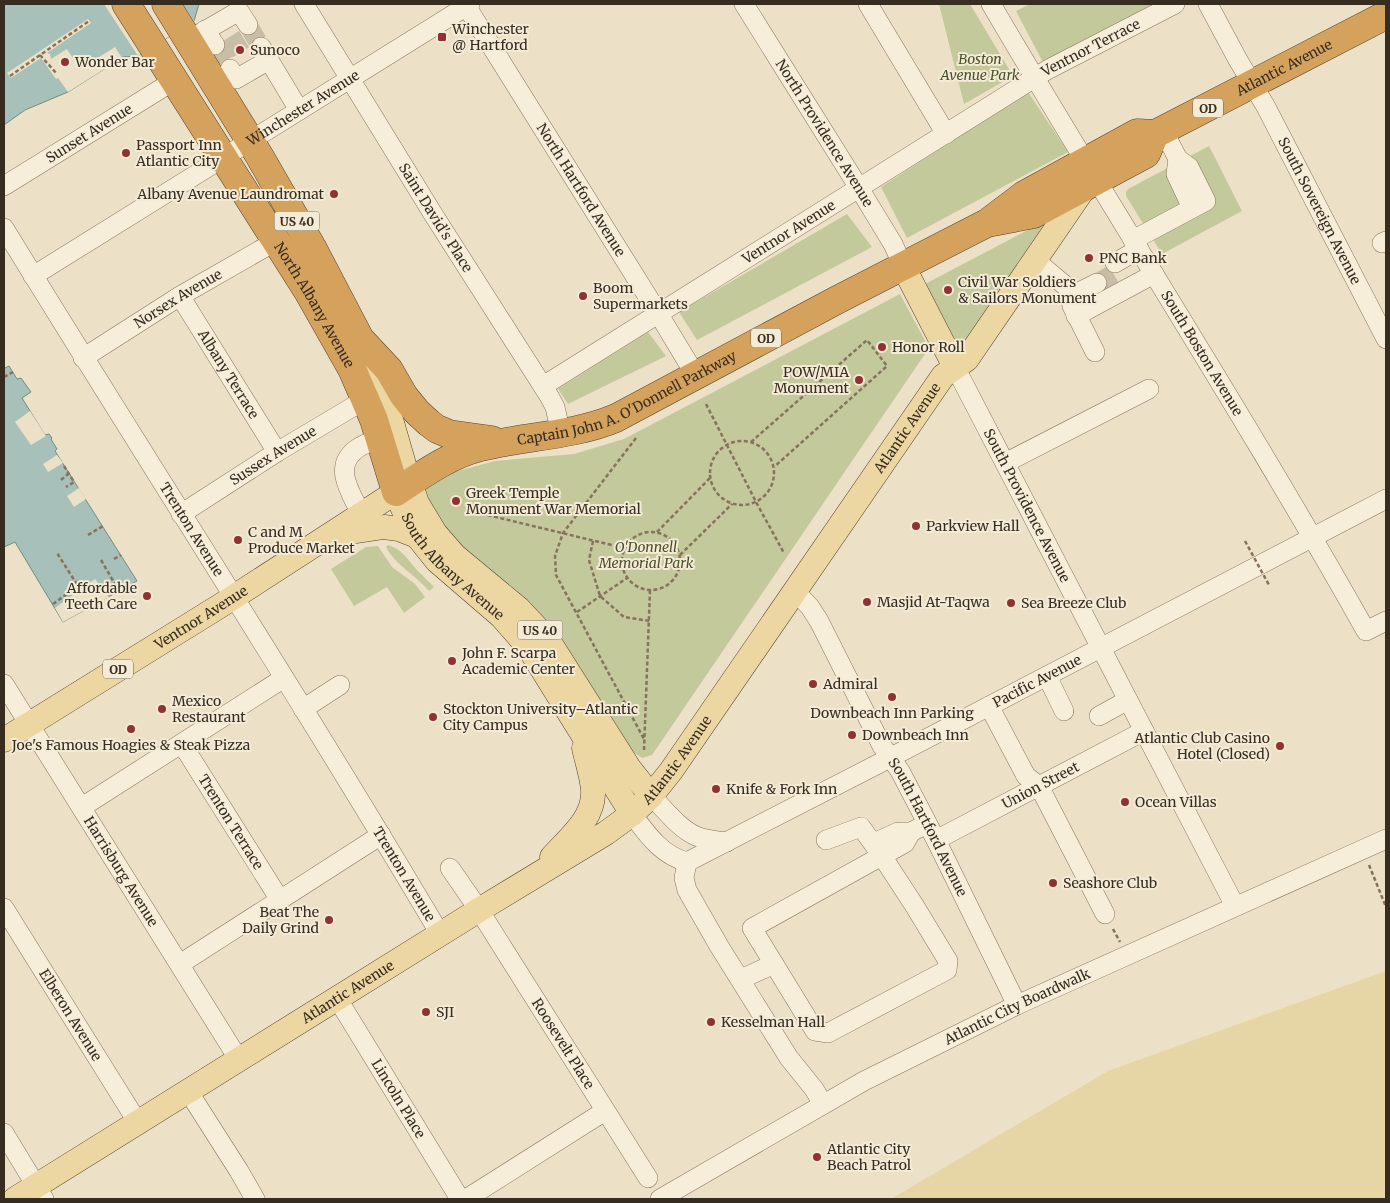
<svg xmlns="http://www.w3.org/2000/svg" width="1390" height="1203" font-family="Merriweather,serif">
	<style>
		.green { fill: #c3c99b }
		.sand { fill: #e6d5a5 }
		.water { fill: #a7c0b9; stroke: #6f8e86 }
		.pier { fill: #ece1c6 }
		.lines { fill: none; stroke-linecap: round; stroke-linejoin: round }
		.minor-tunnel { stroke: #c8bda5; stroke-width: 19; stroke-dasharray: 19 9; stroke-linecap: butt }
		.minor-casing { stroke: #86735d; stroke-width: 20 }
		.major-casing { stroke: #544231; stroke-width: 25 }
		.highway-casing { stroke: #544231; stroke-width: 29 }
		.path { stroke: #86735d; stroke-width: 2.5; stroke-dasharray: 4 2.5; stroke-linecap: butt }
		.minor { stroke: #f7eed9; stroke-width: 19 }
		.major { stroke: #ecd6a1; stroke-width: 24 }
		.highway { stroke: #d5a25d; stroke-width: 28 }
		.path-bridge { stroke: #86735d; stroke-width: 2.5; stroke-dasharray: 4 2.5; stroke-linecap: butt }
		.poi-dot { fill: #913131; stroke: #f4ebd6; stroke-width: 2 }
		.labels { text-anchor: middle; dominant-baseline: central; stroke-width: 4; stroke-linejoin: round; paint-order: stroke }
		.shield { fill: #f4ebd6; stroke: #706557; stroke-width: 1 }
		.shield-label { font-size: 12px; font-weight: bold; fill: #372c20 }
		.poi-label { font-size: 14px; fill: #372c20; stroke: #f4ebd6; text-anchor: start }
		.street-label { font-size: 14px; fill: #372c20; stroke: #f4ebd6 }
		.park-label { font-size: 14px; font-style: italic; fill: #475228; stroke: #f4ebd6 }
	</style>
	<rect width="100%" height="100%" fill="#ece1c6"/>
	<path class="green" d="M939,4H970L1013,76L964,104Z
		M1030,4H1175L1047,70L1016,11Z
		M1028,92L1068,152L907,238L881,187Z
		M1209,146L1242,211L1162,254L1126,196V192L1128,189Z
		M847,214L872,247L697,340L679,312Z
		M1043,222L1044,225L960,349L925,284Z
		M900,294L929,348L652,755L642,758L633,752L547,621L450,541L429,509L424,490L437,480L458,471L495,461L574,454L624,439Z
		M648,332L666,356L568,404L558,389Z
		M388,545C402,549 407,559 416,569C422,575 428,581 434,587L429,591C416,575 396,566 386,547Z
		M378,546L392,567L415,584L425,597L404,613L387,587L354,606L331,569L366,547Z"/>
	<path class="sand" d="M1386,971V1199H891L1108,1071Z"/>
	<path class="water" d="M4,4H199L194,21L138,56L123,57L68,92L25,110L4,125Z
		M9,366L17,379L21,378L31,392L22,398L45,435L49,434L52,438L51,439L57,449L55,451L137,581L63,622L15,542L4,547V367L5,368Z"/>
	<path class="pier" d="M104,4H183L194,21L138,56Z
		M88,19L91,23L47,53L50,54L51,59L67,49L80,69L115,47L122,58L68,92L58,78L56,79L41,58L11,78L7,73Z
		M30,411L46,436L31,445L15,422Z
		M57,455L63,463L48,472L43,464Z
		M79,488L86,499L74,507L67,496Z
		M95,579L109,597L63,622L55,608Z"/>
	<g class="lines">
		<path class="minor-tunnel" d="M248,25L261,47
			M231,36L245,59
			M215,45L230,69
			M1097,283L1120,270"/>
		<g class="minor-casing">
			<g id="minor">
				<path id="s1" d="M304,4L433,214L549,396L555,407L561,434"/>
				<path id="s2" d="M465,4L658,313L696,376"/>
				<path id="s3" d="M744,4L859,188L893,244L903,266"/>
				<path d="M868,4L946,134"/>
				<path id="s4" d="M991,4C1114,214 1247,419 1366,631L1386,621"/>
				<path id="s5" d="M1208,4L1238,60L1266,107L1386,339"/>
				<path d="M205,30L215,45"/>
				<path d="M189,40L239,11L248,25"/>
				<path d="M261,47L299,110"/>
				<path d="M230,69L236,79L269,60"/>
				<path d="M1178,159L1176,174L1192,208"/>
				<path id="s6" d="M4,186L175,80"/>
				<path id="s7" d="M4,228C149,464 299,696 440,934"/>
				<path d="M1133,240L1206,201L1189,167L1178,159L1163,130"/>
				<path d="M1382,243L1386,241"/>
				<path d="M1036,261L1068,288L1072,306L1095,352"/>
				<path d="M1115,263L1139,249"/>
				<path id="s8" d="M33,276L470,4"/>
				<path id="s9" d="M180,296L277,452"/>
				<path d="M1071,296L1097,283"/>
				<path d="M1076,316L1154,274"/>
				<path id="s10" d="M83,358L180,296L276,241"/>
				<path id="s11" d="M955,367L1235,906"/>
				<path id="s12" d="M543,386L1047,70L1175,4"/>
				<path d="M1005,463L1149,389"/>
				<path id="s13" d="M181,514L277,452L366,399"/>
				<path d="M361,514C351,493 331,466 358,448C364,444 373,441 379,438"/>
				<path id="s14" d="M795,591L810,607L819,621L882,746L900,771L936,840L1017,1005"/>
				<path d="M1047,676L1064,711"/>
				<path id="s15" d="M4,684L239,1060"/>
				<path d="M989,706L1026,776L1039,786L1105,914"/>
				<path d="M303,709L340,685"/>
				<path d="M1099,716L1128,700"/>
				<path id="s16" d="M182,744L280,900"/>
				<path d="M651,796C665,809 678,828 696,836C705,840 717,841 727,842"/>
				<path d="M82,807L284,678"/>
				<path d="M632,814C647,834 661,855 687,862"/>
				<path d="M826,840L861,827L882,856L914,905L948,961L947,970L828,1033L815,1031L752,928L905,843L911,832"/>
				<path id="s17" d="M936,840L1144,731"/>
				<path d="M874,843L898,832H911L919,828"/>
				<path id="s18" d="M687,862L878,764L1386,499"/>
				<path d="M687,862L684,878L687,890L719,946L789,1058L814,1089L823,1104"/>
				<path id="s19" d="M450,868L479,910L648,1178"/>
				<path id="s20" d="M4,908L138,1123"/>
				<path d="M180,964L381,835"/>
				<path d="M741,979L774,964"/>
				<path id="s21" d="M337,998L460,1199"/>
				<path d="M188,1091L239,1171L255,1199"/>
				<path d="M4,1133L44,1199"/>
				<path d="M466,1199L605,1111"/>
				<path id="s22" d="M660,1199L864,1081L1017,1005L1386,839"/>
			</g>
		</g>
		<g class="major-casing">
			<g id="major">
				<path d="M903,266L955,367"/>
				<path d="M365,349L384,395L405,468L417,503L435,533L455,556L519,609L548,640L629,768L651,796"/>
				<path d="M337,534L384,527L399,529L417,536"/>
				<path id="s23" d="M4,740L223,604L396,492L404,511L417,536L437,561L502,617L529,648L632,814"/>
				<path d="M552,857C569,838 595,818 593,790C592,776 587,762 584,748"/>
				<path id="s24" d="M15,1199L479,910L606,833L632,814L651,796L671,771L943,376L967,359L1087,184"/>
			</g>
		</g>
		<g class="highway-casing">
			<g id="highway">
				<path id="s25" d="M126,4L309,293L352,369L374,420L396,492C423,474 449,455 481,447C526,436 573,436 616,418L837,300L987,223L1024,195L1137,133L1155,134"/>
				<path d="M166,4L260,157L313,249L360,339L389,370L404,396L417,412L429,423L437,429L449,434L492,440"/>
				<path id="s26" d="M993,222L1034,214L1146,154L1155,134L1163,130L1386,15"/>
			</g>
		</g>
		<path class="path" d="M40,55L57,74
			M10,76L89,21
			M4,377L13,372
			M706,404L756,502L784,553
			M636,438L563,533L555,556L556,575L644,739
			M710 473a32 32 0 1 1 64 0a32 32 0 1 1-64 0Z
			M751,442L867,340L887,366L774,467
			M64,466L74,482L66,487
			M61,480L68,474
			M475,512L624,548
			M622 561a29 29 0 1 1 58 0a29 29 0 1 1-58 0Z
			M657,532L710,478
			M88,535L103,526
			M593,541L589,560L600,596L624,617L650,621
			M680,555L732,504
			M114,559L121,555
			M101,560L119,591
			M53,604L78,586L57,553
			M577,612L627,578
			M644,750L650,590
			M1369,865L1386,907
			M1113,929L1120,942"/>
		<use href="#minor" class="minor"/>
		<use href="#major" class="major"/>
		<use href="#highway" class="highway"/>
		<path class="path-bridge" d="M1245,541L1269,585"/>
	</g>
	<g class="poi-dot">
		<rect x="437" y="32" width="10" height="10" rx="2.5"/>
		<circle cx="240" cy="50" r="5"/>
		<circle cx="65" cy="62" r="5"/>
		<circle cx="126" cy="153" r="5"/>
		<circle cx="334" cy="194" r="5"/>
		<circle cx="1089" cy="258" r="5"/>
		<circle cx="948" cy="290" r="5"/>
		<circle cx="583" cy="296" r="5"/>
		<circle cx="882" cy="347" r="5"/>
		<circle cx="859" cy="380" r="5"/>
		<circle cx="456" cy="501" r="5"/>
		<circle cx="916" cy="526" r="5"/>
		<circle cx="238" cy="540" r="5"/>
		<circle cx="147" cy="596" r="5"/>
		<circle cx="867" cy="602" r="5"/>
		<circle cx="1011" cy="603" r="5"/>
		<circle cx="452" cy="661" r="5"/>
		<circle cx="813" cy="684" r="5"/>
		<circle cx="892" cy="697" r="5"/>
		<circle cx="162" cy="709" r="5"/>
		<circle cx="433" cy="717" r="5"/>
		<circle cx="131" cy="729" r="5"/>
		<circle cx="852" cy="735" r="5"/>
		<circle cx="1280" cy="746" r="5"/>
		<circle cx="716" cy="789" r="5"/>
		<circle cx="1125" cy="802" r="5"/>
		<circle cx="1053" cy="883" r="5"/>
		<circle cx="329" cy="920" r="5"/>
		<circle cx="426" cy="1012" r="5"/>
		<circle cx="711" cy="1022" r="5"/>
		<circle cx="817" cy="1157" r="5"/>
	</g>
	<g class="labels">
		<g class="shield">
			<rect x="1193" y="98.5" width="30" height="19" rx="4"/>
			<rect x="274.5" y="211.5" width="45" height="19" rx="4"/>
			<rect x="751" y="328.5" width="30" height="19" rx="4"/>
			<rect x="517.5" y="620.5" width="45" height="19" rx="4"/>
			<rect x="103" y="659.5" width="30" height="19" rx="4"/>
		</g>
		<g class="shield-label">
			<text x="1208" y="108">OD</text>
			<text x="297" y="221">US 40</text>
			<text x="766" y="338">OD</text>
			<text x="540" y="630">US 40</text>
			<text x="118" y="669">OD</text>
		</g>
		<g class="poi-label">
			<text x="452" y="29">Winchester<tspan x="452" dy="16">@ Hartford</tspan></text>
			<text x="250" y="50">Sunoco</text>
			<text x="75" y="62">Wonder Bar</text>
			<text x="136" y="145">Passport Inn<tspan x="136" dy="16">Atlantic City</tspan></text>
			<text x="324" y="194" text-anchor="end">Albany Avenue Laundromat</text>
			<text x="1099" y="258">PNC Bank</text>
			<text x="958" y="282">Civil War Soldiers<tspan x="958" dy="16">&amp; Sailors Monument</tspan></text>
			<text x="593" y="288">Boom<tspan x="593" dy="16">Supermarkets</tspan></text>
			<text x="892" y="347">Honor Roll</text>
			<text x="849" y="372" text-anchor="end">POW/MIA<tspan x="849" dy="16">Monument</tspan></text>
			<text x="466" y="493">Greek Temple<tspan x="466" dy="16">Monument War Memorial</tspan></text>
			<text x="926" y="526">Parkview Hall</text>
			<text x="248" y="532">C and M<tspan x="248" dy="16">Produce Market</tspan></text>
			<text x="137" y="588" text-anchor="end">Affordable<tspan x="137" dy="16">Teeth Care</tspan></text>
			<text x="877" y="602">Masjid At-Taqwa</text>
			<text x="1021" y="603">Sea Breeze Club</text>
			<text x="462" y="653">John F. Scarpa<tspan x="462" dy="16">Academic Center</tspan></text>
			<text x="823" y="684">Admiral</text>
			<text x="172" y="701">Mexico<tspan x="172" dy="16">Restaurant</tspan></text>
			<text x="443" y="709">Stockton University–Atlantic<tspan x="443" dy="16">City Campus</tspan></text>
			<text x="892" y="713" text-anchor="middle">Downbeach Inn Parking</text>
			<text x="862" y="735">Downbeach Inn</text>
			<text x="1270" y="738" text-anchor="end">Atlantic Club Casino<tspan x="1270" dy="16">Hotel (Closed)</tspan></text>
			<text x="131" y="745" text-anchor="middle">Joe's Famous Hoagies &amp; Steak Pizza</text>
			<text x="726" y="789">Knife &amp; Fork Inn</text>
			<text x="1135" y="802">Ocean Villas</text>
			<text x="1063" y="883">Seashore Club</text>
			<text x="319" y="912" text-anchor="end">Beat The<tspan x="319" dy="16">Daily Grind</tspan></text>
			<text x="436" y="1012">SJI</text>
			<text x="721" y="1022">Kesselman Hall</text>
			<text x="827" y="1149">Atlantic City<tspan x="827" dy="16">Beach Patrol</tspan></text>
		</g>
		<g class="street-label">
			<text stroke="none"><textPath href="#s12" startOffset="644">Ventnor Terrace</textPath></text>
			<text stroke="none"><textPath href="#s26" startOffset="336">Atlantic Avenue</textPath></text>
			<text stroke="none"><textPath href="#s8" startOffset="318">Winchester Avenue</textPath></text>
			<text stroke="none"><textPath href="#s6" startOffset="100">Sunset Avenue</textPath></text>
			<text stroke="none"><textPath href="#s3" startOffset="152">North Providence Avenue</textPath></text>
			<text stroke="none"><textPath href="#s2" startOffset="219">North Hartford Avenue</textPath></text>
			<text stroke="none"><textPath href="#s5" startOffset="235">South Sovereign Avenue</textPath></text>
			<text stroke="none"><textPath href="#s1" startOffset="251">Saint David's Place</textPath></text>
			<text stroke="none"><textPath href="#s12" startOffset="290">Ventnor Avenue</textPath></text>
			<text stroke="none"><textPath href="#s10" startOffset="112">Norsex Avenue</textPath></text>
			<text stroke="none"><textPath href="#s25" startOffset="355">North Albany Avenue</textPath></text>
			<text stroke="none"><textPath href="#s4" startOffset="408">South Boston Avenue</textPath></text>
			<text stroke="none"><textPath href="#s9" startOffset="92">Albany Terrace</textPath></text>
			<text stroke="none"><textPath href="#s25" startOffset="812">Captain John A. O'Donnell Parkway</textPath></text>
			<text stroke="none"><textPath href="#s24" startOffset="1202">Atlantic Avenue</textPath></text>
			<text stroke="none"><textPath href="#s13" startOffset="109">Sussex Avenue</textPath></text>
			<text stroke="none"><textPath href="#s11" startOffset="156">South Providence Avenue</textPath></text>
			<text stroke="none"><textPath href="#s7" startOffset="355">Trenton Avenue</textPath></text>
			<text stroke="none"><textPath href="#s23" startOffset="559">South Albany Avenue</textPath></text>
			<text stroke="none"><textPath href="#s23" startOffset="232">Ventnor Avenue</textPath></text>
			<text stroke="none"><textPath href="#s18" startOffset="394">Pacific Avenue</textPath></text>
			<text stroke="none"><textPath href="#s24" startOffset="798">Atlantic Avenue</textPath></text>
			<text stroke="none"><textPath href="#s17" startOffset="118">Union Street</textPath></text>
			<text stroke="none"><textPath href="#s16" startOffset="92">Trenton Terrace</textPath></text>
			<text stroke="none"><textPath href="#s14" startOffset="272">South Hartford Avenue</textPath></text>
			<text stroke="none"><textPath href="#s15" startOffset="221">Harrisburg Avenue</textPath></text>
			<text stroke="none"><textPath href="#s7" startOffset="760">Trenton Avenue</textPath></text>
			<text stroke="none"><textPath href="#s24" startOffset="392">Atlantic Avenue</textPath></text>
			<text stroke="none"><textPath href="#s22" startOffset="406">Atlantic City Boardwalk</textPath></text>
			<text stroke="none"><textPath href="#s20" startOffset="126">Elberon Avenue</textPath></text>
			<text stroke="none"><textPath href="#s19" startOffset="209">Roosevelt Place</textPath></text>
			<text stroke="none"><textPath href="#s21" startOffset="118">Lincoln Place</textPath></text>
		</g>
		<g class="park-label">
			<text x="980" y="59">Boston<tspan x="980" dy="16">Avenue Park</tspan></text>
			<text x="646" y="547">O'Donnell<tspan x="646" dy="16">Memorial Park</tspan></text>
		</g>
	</g>
	<rect width="1390" height="1203" fill="none" stroke="#372c20" stroke-width="10"/>
</svg>
